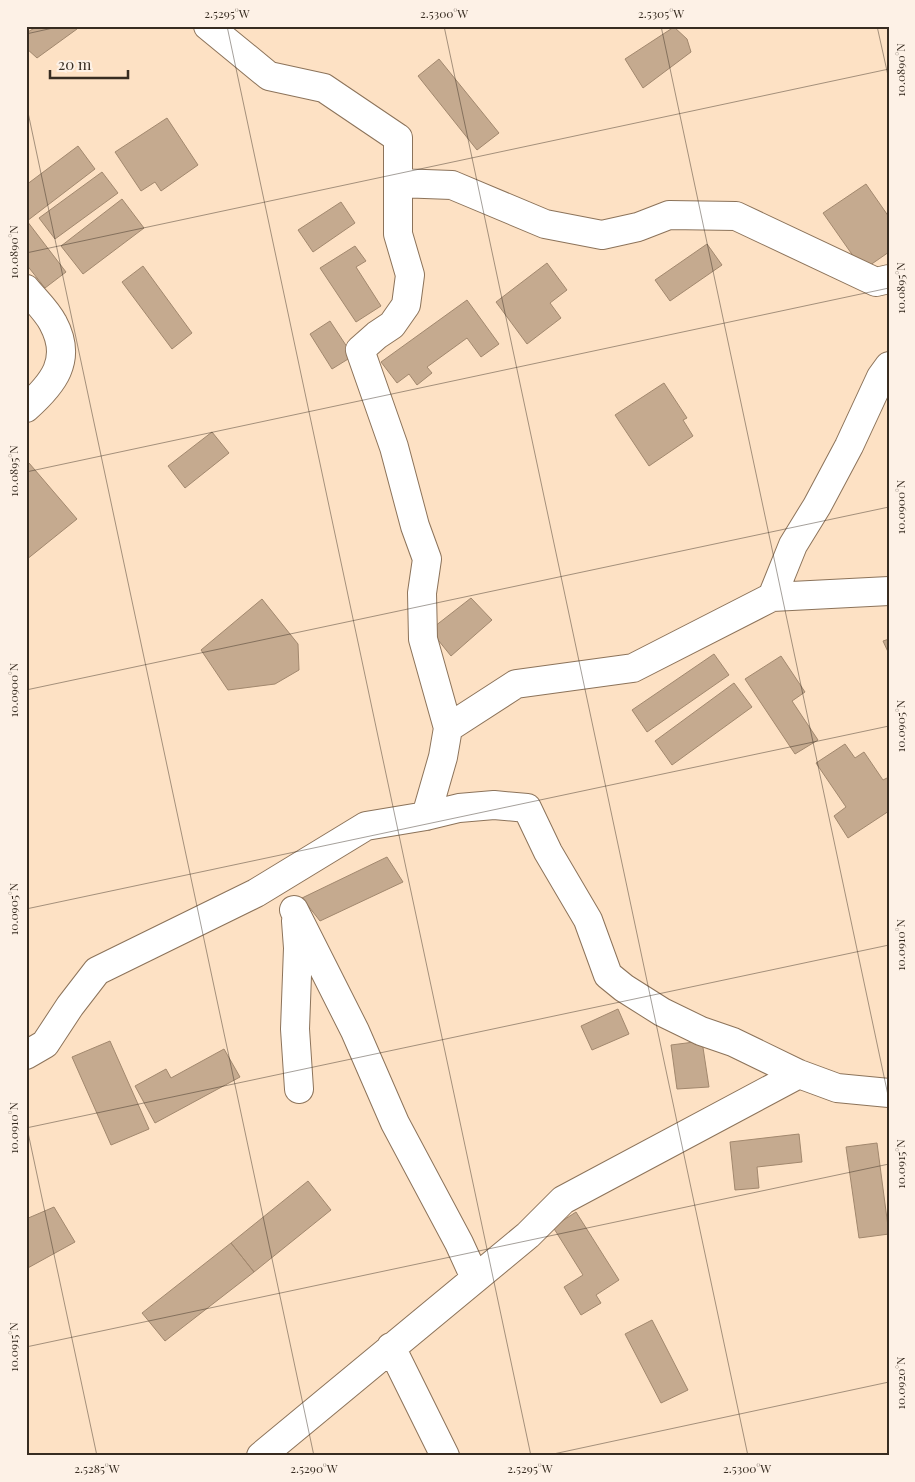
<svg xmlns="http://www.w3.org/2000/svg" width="915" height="1482" font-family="'Playfair Display',serif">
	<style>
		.building { fill: #c5aa8f; stroke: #a2886e }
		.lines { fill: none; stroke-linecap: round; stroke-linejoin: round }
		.street-casing { stroke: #8c735a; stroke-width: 30 }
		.street { stroke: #fff; stroke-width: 28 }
		.ticks { fill: none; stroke: #372c21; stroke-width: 1; stroke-opacity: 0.45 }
		.neatline { fill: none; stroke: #372c21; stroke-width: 2 }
		.ticks-label { font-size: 12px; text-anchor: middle; fill: #372c21 }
	</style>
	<rect width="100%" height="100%" fill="#fde1c4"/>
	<path class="building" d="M38,26H76L77,29L37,58L26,48V33Z
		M674,27L687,39L691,52L643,88L625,59Z
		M439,59L499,133L477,150L418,76Z
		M167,118L198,165L161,191L155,182L141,191L115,152Z
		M78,146L95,169L27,221L66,272L45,288L26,264V185Z
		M102,172L118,193L55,239L39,218Z
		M866,184L889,217V252L863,270L823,213Z
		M122,199L144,228L83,274L61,246Z
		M341,202L355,223L313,252L298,230Z
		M707,244L722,265L670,301L655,280Z
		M355,246L366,261L356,267L381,306L356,322L320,268Z
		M547,263L567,290L550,303L561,318L527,344L496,302Z
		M143,266L192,333L172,349L122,282Z
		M467,300L499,344L481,357L467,338L427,367L432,373L417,385L409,374L397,383L381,362Z
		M330,321L353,356L332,369L310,334Z
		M664,383L687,418L683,420L693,436L649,466L615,415Z
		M212,432L229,453L185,488L168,466Z
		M29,463L77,519L26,560V465Z
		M471,598L492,620L451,656L430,630Z
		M262,599L298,644L299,670L275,684L228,690L201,650Z
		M889,639V654L883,641Z
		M714,654L729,675L647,732L632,710Z
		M781,656L805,692L792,701L818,740L795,754L745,679Z
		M734,683L752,707L672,765L655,741Z
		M845,744L855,758L864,752L883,780L889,777V811L848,838L834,816L846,807L816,763Z
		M387,857L403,882L320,921L302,898Z
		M618,1009L629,1034L592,1050L581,1026Z
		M110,1041L149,1129L111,1145L72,1057Z
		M702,1041L709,1087L677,1089L671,1045Z
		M224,1049L240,1077L155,1123L135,1086L166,1069L171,1078Z
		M799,1134L802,1162L757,1167L759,1188L735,1190L730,1142Z
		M877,1143L889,1234L859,1238L846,1147Z
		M308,1181L331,1210L254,1272L231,1243Z
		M54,1207L75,1242L26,1269V1219Z
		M576,1212L619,1280L596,1295L601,1303L581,1315L564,1287L583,1275L553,1227Z
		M231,1243L254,1272L165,1341L142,1313Z
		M652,1320L688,1390L661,1403L625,1334Z"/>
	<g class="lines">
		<g class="street-casing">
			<path id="street" d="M208,26L269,76L324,88L398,138
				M26,289C35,300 47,311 53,323C73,360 53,384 26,408
				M772,597L793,545L817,506L849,446L881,377L889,366
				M448,728L516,684L633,668L772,597L889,591
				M426,816L443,757L448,728L423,639L422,593L427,559L415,526L394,447L360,350L377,335L392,325L406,305L410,275L398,234V138V183L452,185L545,224L602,235L638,227L669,215L736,216L876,282L889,279
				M294,910L355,1031L395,1123L459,1243L475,1278
				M296,921L298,948L295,1029L299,1089
				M26,1055L45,1044L70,1006L97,971L256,893L366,826L426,816L459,808L494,805L527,808L548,852L588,920L608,975L624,988L662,1012L701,1031L733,1042L799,1074L837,1088L889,1093
				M391,1347L445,1456
				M261,1456L528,1235L563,1200L799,1074"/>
		</g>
		<use href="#street" class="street"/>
	</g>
	<path class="ticks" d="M227,26L531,1456M444,26L748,1456M661,26L889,1100M877,26L889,80M26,34L62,26M26,103L314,1456M26,253L889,69M26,472L889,288M26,690L889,507M26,909L889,726M26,1123L97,1456M26,1128L889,945M26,1347L889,1164M544,1456L889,1382"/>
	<rect width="915" height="1482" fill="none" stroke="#fdf1e6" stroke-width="55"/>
	<path d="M50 70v8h78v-8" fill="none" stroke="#372c21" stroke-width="2.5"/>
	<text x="58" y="70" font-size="15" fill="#372c21" stroke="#fdf1e6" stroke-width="4" paint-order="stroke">20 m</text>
	<rect x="28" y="28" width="860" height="1426" class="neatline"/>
	<g class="ticks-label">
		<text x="227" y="18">2.5295°W</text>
		<text x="444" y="18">2.5300°W</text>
		<text x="661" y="18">2.5305°W</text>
		<text transform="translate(901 70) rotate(-90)" y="4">10.0890°N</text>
		<text transform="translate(14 252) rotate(-90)" y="4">10.0890°N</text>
		<text transform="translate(901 288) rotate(-90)" y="4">10.0895°N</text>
		<text transform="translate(14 471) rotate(-90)" y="4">10.0895°N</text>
		<text transform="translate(901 507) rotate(-90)" y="4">10.0900°N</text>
		<text transform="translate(14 690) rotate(-90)" y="4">10.0900°N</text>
		<text transform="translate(901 726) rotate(-90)" y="4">10.0905°N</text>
		<text transform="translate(14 909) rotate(-90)" y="4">10.0905°N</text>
		<text transform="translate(901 945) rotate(-90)" y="4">10.0910°N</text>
		<text transform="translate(14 1128) rotate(-90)" y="4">10.0910°N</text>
		<text transform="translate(901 1164) rotate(-90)" y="4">10.0915°N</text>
		<text transform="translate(14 1347) rotate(-90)" y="4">10.0915°N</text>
		<text transform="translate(901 1383) rotate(-90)" y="4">10.0920°N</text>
		<text x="97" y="1473">2.5285°W</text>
		<text x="314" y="1473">2.5290°W</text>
		<text x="530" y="1473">2.5295°W</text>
		<text x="747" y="1473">2.5300°W</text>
	</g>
</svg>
